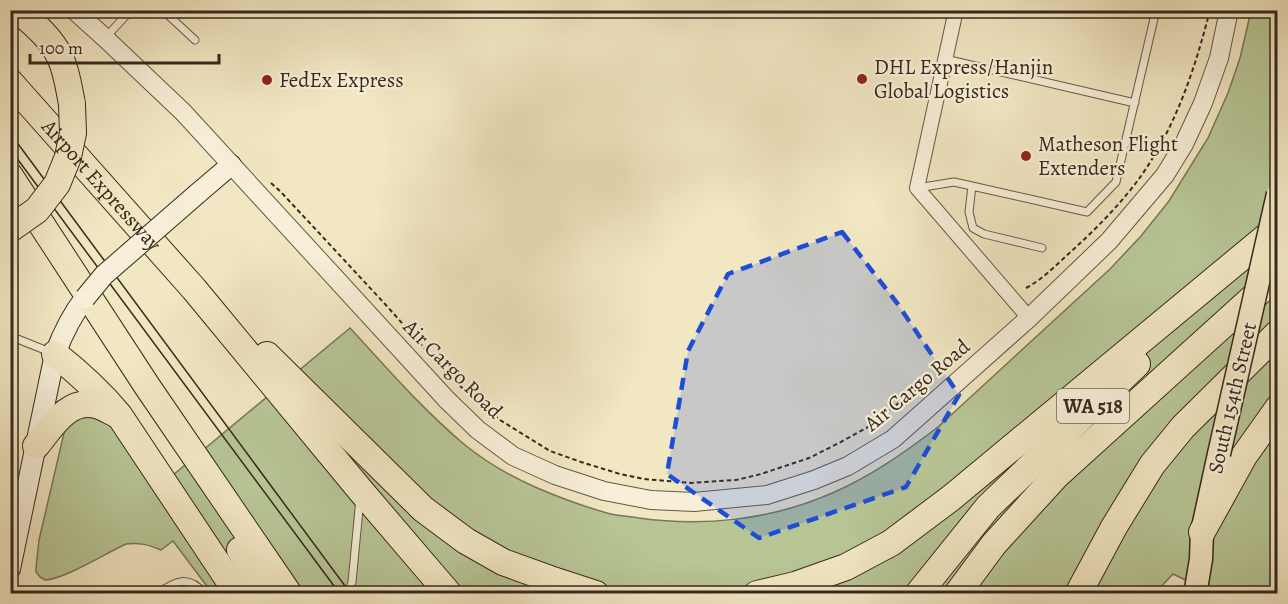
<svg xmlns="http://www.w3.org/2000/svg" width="1288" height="604" font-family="Alegreya,serif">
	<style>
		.green { fill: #b8c696; stroke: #77775a; stroke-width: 1.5 }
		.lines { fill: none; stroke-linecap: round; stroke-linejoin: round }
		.service-casing { stroke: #655846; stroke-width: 9 }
		.minor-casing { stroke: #655846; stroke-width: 16 }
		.tertiary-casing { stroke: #655846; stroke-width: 20 }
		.secondary-casing { stroke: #36281d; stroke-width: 22 }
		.primary-casing { stroke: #36281d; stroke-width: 25 }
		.motorway-casing { stroke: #36281d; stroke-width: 28 }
		.path { stroke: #36281d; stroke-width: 2; stroke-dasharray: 4.5 3; stroke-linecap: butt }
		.service { stroke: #f7efd8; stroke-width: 7 }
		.minor { stroke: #f7efd8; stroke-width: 14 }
		.tertiary { stroke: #f7efd8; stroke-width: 18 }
		.secondary { stroke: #f7efd8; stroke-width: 20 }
		.primary { stroke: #f2e7c3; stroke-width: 22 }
		.motorway { stroke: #f2e7c3; stroke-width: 26 }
		.tram { stroke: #36281d; stroke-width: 1.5 }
		.secondary-bridge-casing { stroke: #36281d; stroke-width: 22; stroke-linecap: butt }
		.primary-bridge-casing { stroke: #36281d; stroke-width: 25; stroke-linecap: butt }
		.motorway-bridge-casing { stroke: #36281d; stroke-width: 28; stroke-linecap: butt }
		.secondary-bridge { stroke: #f7efd8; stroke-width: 20 }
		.primary-bridge { stroke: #f2e7c3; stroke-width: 22 }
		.motorway-bridge { stroke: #f2e7c3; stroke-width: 26 }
		.marked { fill: #1d4ed8; fill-opacity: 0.2; stroke: #1d4ed8; stroke-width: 4.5; stroke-dasharray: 12 8; stroke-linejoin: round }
		.poi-dot { fill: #8f2418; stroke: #f7efd8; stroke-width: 2 }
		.labels { text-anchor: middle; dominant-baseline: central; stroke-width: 4.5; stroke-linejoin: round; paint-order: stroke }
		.shield { fill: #f7efd8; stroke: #706455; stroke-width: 1.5 }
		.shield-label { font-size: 20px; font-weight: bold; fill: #36281d }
		.poi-label { font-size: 21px; fill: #36281d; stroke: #f7efd8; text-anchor: start }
		.street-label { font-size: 21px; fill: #36281d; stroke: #f7efd8 }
	</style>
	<rect width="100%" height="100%" fill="#f2e7c3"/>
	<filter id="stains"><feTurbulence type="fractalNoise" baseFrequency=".00333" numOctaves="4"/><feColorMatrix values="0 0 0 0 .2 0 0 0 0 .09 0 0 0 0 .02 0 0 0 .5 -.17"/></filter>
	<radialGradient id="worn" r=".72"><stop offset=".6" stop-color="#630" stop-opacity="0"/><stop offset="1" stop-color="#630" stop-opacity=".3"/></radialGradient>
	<path class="green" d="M1251,11H1277V593H1218L1208,591L1173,574L1154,594L212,593L173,541L161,550C149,545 139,542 126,544C106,553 65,579 45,580L40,577L36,572V568L39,540L64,433L70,422L86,416L105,419L114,429L155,490L350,328C387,368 423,410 465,445C486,462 510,476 535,487C558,497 582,506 607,513C617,516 628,516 639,518C703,527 770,520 830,494C870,477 904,453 938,427L1110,269L1141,236L1169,201L1208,138L1228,93L1240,58Z"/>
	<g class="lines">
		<g class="service-casing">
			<path id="service" d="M170,10L167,14L195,40
				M105,38L131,10
				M945,59L1135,103
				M972,186L1087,212L1116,182L1156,10
				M917,188L954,182L972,186L969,212L973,228L984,234L1042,248
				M10,336L50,352
				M157,594C175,581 188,574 205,594
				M348,594L352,582L360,499"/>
		</g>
		<g class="minor-casing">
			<path id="minor" d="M956,10L917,188L1029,318"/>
		</g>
		<g class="tertiary-casing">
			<path id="tertiary" d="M74,10L105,38L183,112L447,400L478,430L513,456L555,475L604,491L651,500L694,502L767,495L814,480L848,466L893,439L1029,318L1109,241L1165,175L1184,144L1203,103L1219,58L1229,10"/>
		</g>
		<g class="secondary-casing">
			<path id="secondary" d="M197,194L231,165
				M10,569L55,354C63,333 71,316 85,298"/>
		</g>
		<g class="primary-casing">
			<path id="primary" d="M1193,594L1196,589L1201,559L1202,532L1219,454"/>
		</g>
		<g class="motorway-casing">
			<g id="motorway">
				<path d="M18,10C34,24 51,38 60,57C67,72 69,89 72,104"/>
				<path id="s1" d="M10,82L194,289L361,491L449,594"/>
				<path d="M10,176L147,386L289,594"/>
				<path d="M55,354C79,373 100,392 119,415L238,594"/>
				<path d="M267,355L423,509L466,541L503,562L550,579L596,594"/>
				<path d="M36,446C51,428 68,398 96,405C104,407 111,412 118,415"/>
				<path d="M1202,532L1244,456L1278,408"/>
				<path d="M240,550L267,594"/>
				<path d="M757,594L795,585L846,567L891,543L951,498L1278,227"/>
				<path d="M918,594L988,507L1137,364"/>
				<path d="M957,594L994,544L1057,475L1278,275"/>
				<path d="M1078,594L1114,527L1152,465L1183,427L1278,333"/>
			</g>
		</g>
		<path class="path" d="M271,183L280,191L385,304L450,377L478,402L500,420L550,451L581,462L620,474L644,479L691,483L736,480L761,474L809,458L839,443L868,427L923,384
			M1026,288C1045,278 1060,261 1076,247C1098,227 1124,200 1141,176C1176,126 1195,69 1210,10"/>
		<use href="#service" class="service"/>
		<use href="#minor" class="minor"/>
		<use href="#tertiary" class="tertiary"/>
		<use href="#secondary" class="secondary"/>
		<use href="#primary" class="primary"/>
		<use href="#motorway" class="motorway"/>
		<path class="tram" d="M10,133L351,594
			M10,149L340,594"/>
		<g class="secondary-bridge-casing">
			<path id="secondary-bridge" d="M85,298L104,275L197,194"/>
		</g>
		<g class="primary-bridge-casing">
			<path id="primary-bridge" d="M1219,454L1278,194"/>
		</g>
		<g class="motorway-bridge-casing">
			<path id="motorway-bridge" d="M10,229L37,210L57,184L68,157L73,133L72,104"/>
		</g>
		<use href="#secondary-bridge" class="secondary-bridge"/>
		<use href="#primary-bridge" class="primary-bridge"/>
		<use href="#motorway-bridge" class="motorway-bridge"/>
	</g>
	<path class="marked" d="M842,232L897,303L959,395L906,487L759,538L667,474L688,351L728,274Z"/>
	<g class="poi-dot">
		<circle cx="862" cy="79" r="6"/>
		<circle cx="267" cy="80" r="6"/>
		<circle cx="1026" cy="156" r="6"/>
	</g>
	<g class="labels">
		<rect class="shield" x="1057" y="389" width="72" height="34" rx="4.5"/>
		<g class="shield-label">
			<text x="1093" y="406">WA 518</text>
		</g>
		<g class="poi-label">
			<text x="874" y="67">DHL Express/Hanjin<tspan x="874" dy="24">Global Logistics</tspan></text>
			<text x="279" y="80">FedEx Express</text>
			<text x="1038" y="144">Matheson Flight<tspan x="1038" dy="24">Extenders</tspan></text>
		</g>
		<g class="street-label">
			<text stroke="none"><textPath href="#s1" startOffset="138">Airport Expressway</textPath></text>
			<text transform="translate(453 369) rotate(45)">Air Cargo Road</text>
			<text transform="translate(917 385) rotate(-40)">Air Cargo Road</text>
			<text transform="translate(1232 398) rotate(-77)">South 154th Street</text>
		</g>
	</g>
	<rect width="1288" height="604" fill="none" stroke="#f2e7c3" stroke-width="36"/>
	<rect x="12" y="12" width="1264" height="580" fill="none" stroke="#36281d" stroke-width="3"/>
	<rect x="18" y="18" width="1252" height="568" fill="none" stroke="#36281d" stroke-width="1.5"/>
	<path d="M30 54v9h189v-9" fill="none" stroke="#36281d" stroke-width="3"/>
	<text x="39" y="54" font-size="18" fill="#36281d" stroke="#f7efd8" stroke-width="4.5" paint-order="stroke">100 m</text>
	<rect width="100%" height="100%" filter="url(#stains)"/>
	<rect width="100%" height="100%" fill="url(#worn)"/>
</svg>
